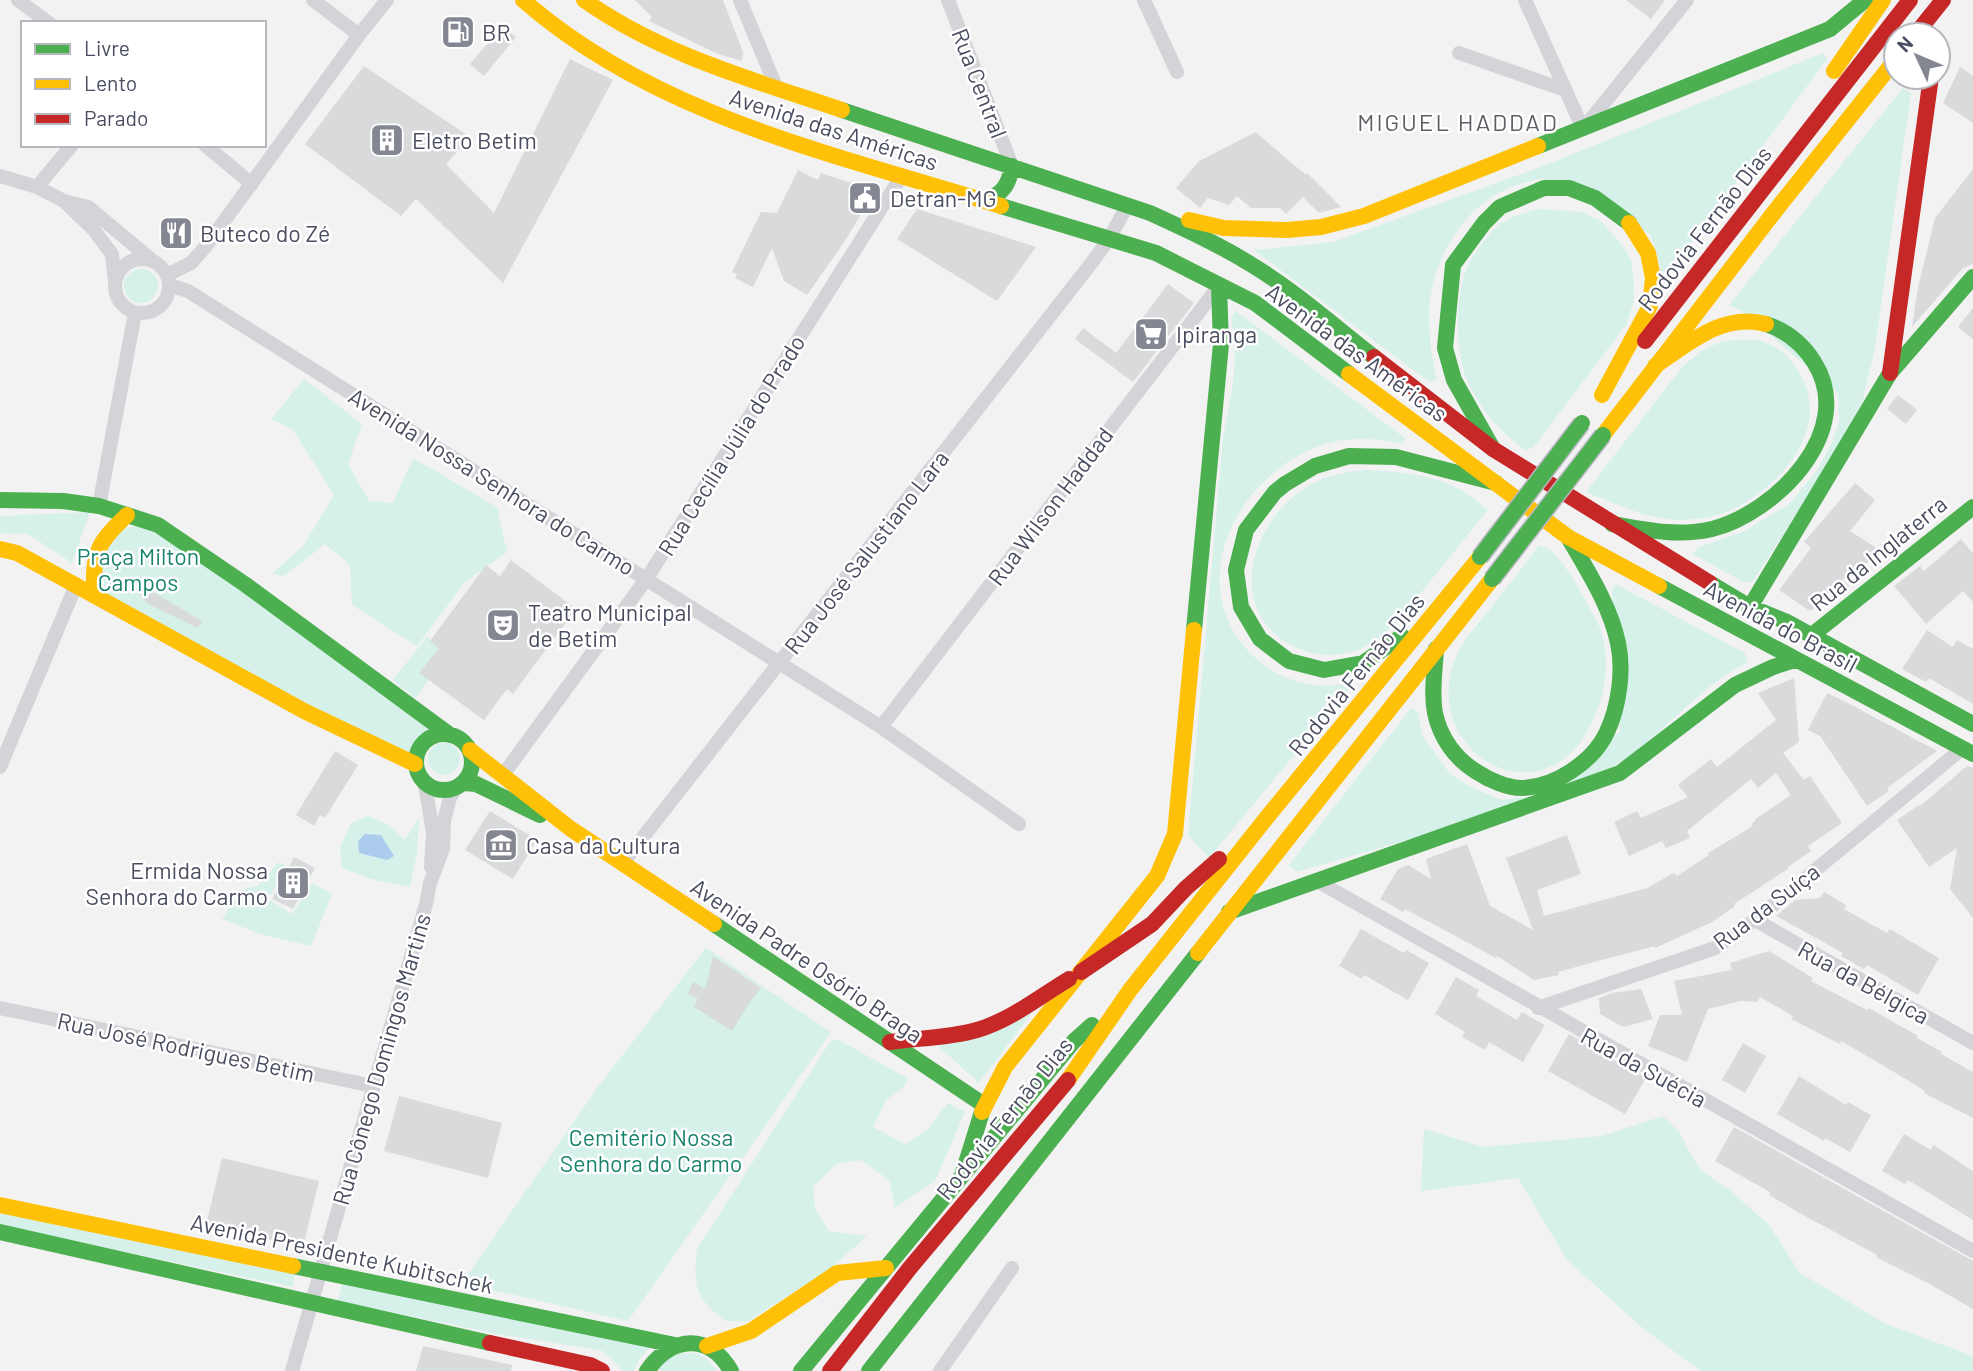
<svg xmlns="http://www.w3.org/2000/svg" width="1973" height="1371" font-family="Barlow,sans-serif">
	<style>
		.green { fill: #d6f1e9 }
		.water { fill: #acccee }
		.building { fill: #d9dadc }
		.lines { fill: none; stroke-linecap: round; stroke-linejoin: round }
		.street { stroke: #d3d3d8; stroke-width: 14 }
		.fast { stroke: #4caf50; stroke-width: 16 }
		.slow { stroke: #ffc107; stroke-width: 16 }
		.jam { stroke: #c62828; stroke-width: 16 }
		.fast-bridge-casing { stroke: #b7b8c1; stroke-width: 19; stroke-linecap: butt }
		.fast-bridge { stroke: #4caf50; stroke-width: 16 }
		.labels { text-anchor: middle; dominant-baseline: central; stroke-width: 5; stroke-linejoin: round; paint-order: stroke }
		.poi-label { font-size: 23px; fill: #494d5f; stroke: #fff; text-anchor: start }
		.street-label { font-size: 23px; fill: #494d5f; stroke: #fff }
		.park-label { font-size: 23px; fill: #18826d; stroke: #fff }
		.neighbourhood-label { font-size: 24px; letter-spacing: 2px; fill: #5d5f66; stroke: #fff }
	</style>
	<rect width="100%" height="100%" fill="#f2f2f2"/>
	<path class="green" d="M1823,53L1827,59L1669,273L1661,271L1651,235L1542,178C1527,182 1511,186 1497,194C1456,217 1429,270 1429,316C1429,337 1432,358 1437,379L1429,382L1254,250L1333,242L1546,165Z
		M1903,88L1911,93L1875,348L1859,416L1753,581L1745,583L1693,554L1697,548L1745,531L1788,505L1816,472L1832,443L1839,421L1838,393L1742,311L1729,305Z
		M1540,209L1581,212L1601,221L1622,245L1631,260L1634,282V301L1626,325L1533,448L1525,450C1502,434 1482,411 1469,385C1455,356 1454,297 1467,268C1472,256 1486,238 1495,228C1506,217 1525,213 1540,209Z
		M124 286a17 17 0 1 1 34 0a17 17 0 1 1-34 0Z
		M1236,311L1406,439L1401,444C1379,439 1356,437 1333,442C1239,465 1174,589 1259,661C1286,684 1320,689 1354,683L1209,858L1188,835L1223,438C1230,399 1241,357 1231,318Z
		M1755,339C1780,347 1790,355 1802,378C1832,435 1771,496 1721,514C1709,518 1696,519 1684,520C1650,521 1617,504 1586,492L1683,366L1704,349L1724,341Z
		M304,379L362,424L348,464L369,501L393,503L413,458L497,507L507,552L465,582L417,646L352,605L350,565L325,544L284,576L272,574L304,545L334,495L293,430L271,419Z
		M1364,470C1396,471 1432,474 1461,490C1470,495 1479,503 1488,510C1469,533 1450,557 1431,580C1412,604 1395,629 1368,645C1352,654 1330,658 1312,653C1218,627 1245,515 1318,481C1332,474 1348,472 1364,470Z
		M90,512L72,563L28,534L0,533V516Z
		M147,524L434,729C420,735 412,741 408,756L106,599L98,551L115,529Z
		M1539,546C1542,547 1546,547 1549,549C1562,556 1588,605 1596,619C1609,644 1608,677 1600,702C1557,839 1404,751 1461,647C1466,637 1476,627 1483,618C1502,594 1520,570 1539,546Z
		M1615,584L1745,653L1747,663C1695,688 1662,739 1612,767C1595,776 1575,782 1557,789C1473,823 1384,846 1297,872L1289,865L1411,708L1418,713L1422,735L1450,774L1467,785L1501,800L1529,797L1620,732L1612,590Z
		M427,637L439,648L420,672L429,680L415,698L393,680Z
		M428 759a16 16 0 1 1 32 0a16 16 0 1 1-32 0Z
		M368,816L387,824L405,840L419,818L417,853L410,887L371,879L342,868L340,847L351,823Z
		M279,862L287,866L268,899L292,914L312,883L332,894L311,946L260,934L222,919L241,890L257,886Z
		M706,948L831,1032L628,1321L462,1283L600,1084Z
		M1034,1010L979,1083L936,1044Z
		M837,1039L907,1078L904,1087L886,1100L873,1127L905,1144L926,1131L948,1103L965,1112L935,1181L895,1208L889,1180L861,1160L836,1164L813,1187L815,1209L829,1231L867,1236L831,1268L748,1321H725C695,1297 693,1287 697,1249L830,1042Z
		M1663,1116L1679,1132L1699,1169L1732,1192L1769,1225L1800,1273L1886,1324L1973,1356V1371H1701L1645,1330L1567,1260L1518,1178L1421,1191L1424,1129L1483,1147L1602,1136Z
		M0,1208L296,1264L293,1287L0,1226Z
		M346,1271L653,1343L639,1360L634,1371H624L603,1351L498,1334L338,1301Z
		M695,1353L706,1358L717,1371H652L672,1354Z"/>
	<path class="water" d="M365,834L381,835L394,856L387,860L359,853L358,841Z"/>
	<path class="building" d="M635,0H723L743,52L742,61L718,54L649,21L652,17Z
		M1626,0H1665L1651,19Z
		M502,26L516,37L484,76L470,64Z
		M570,59L613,80L503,283L416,199L401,216L305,144L364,66L470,137L446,164L494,213Z
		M1960,67L1973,76V123L1943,103Z
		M1256,132L1282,155L1305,174L1307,173L1341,207L1319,213L1303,197L1286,214L1280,208H1251L1237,196L1229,205L1208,198L1200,208L1176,188L1199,161Z
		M1973,169V264L1963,268L1912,327L1918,288L1935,218Z
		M798,170L818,180L821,173L875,191L845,241L807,295L784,281L772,248L753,287L735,278L737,274L732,272L761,212L777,213Z
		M917,209L1036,247L997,301L897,239Z
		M1168,284L1194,303L1133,382L1075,339L1083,328L1116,353Z
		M1973,308V339L1958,327Z
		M1898,395L1917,410L1906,424L1887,409Z
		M1855,483L1875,500L1850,531L1883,552L1842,580L1850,586L1810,611L1779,590L1811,548L1804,542Z
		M1961,539L1973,553V602L1963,591L1926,624L1894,586L1920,566L1924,571Z
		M511,560L576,609L513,694L507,689L484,720L419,673L439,648L430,641L486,565L500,576Z
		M126,576L202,621L198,628L148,604L125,578Z
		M1927,630L1953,647L1957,640L1973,649V704L1929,678L1926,682L1902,669Z
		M1794,678L1799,742L1783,753L1804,780L1810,776L1842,823L1808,846L1811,851L1788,867L1789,868L1734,904L1735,906L1712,922L1655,948V946L1594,962L1558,972L1559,975L1534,980L1497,956L1496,958L1405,909L1403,912L1380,899L1398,869L1408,865L1431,879L1426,859L1467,844L1490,906L1533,930L1506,858L1567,835L1581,874L1537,890L1544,916L1647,888L1674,873L1677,876L1709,855L1708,853L1753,826L1752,824L1757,818L1791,795L1776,773L1758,788L1751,779L1687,831L1690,838L1666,848L1662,841L1629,856L1614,822L1637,811L1641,818L1688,797L1678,785L1711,759L1717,767L1776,720L1758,693Z
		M1827,693L1850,704L1937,751L1887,788L1889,791L1867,806L1820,736L1808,730Z
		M335,751L358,765L325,818L320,815L314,826L296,815Z
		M1967,766L1973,768V918L1950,889L1957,848L1929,867L1897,820L1919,805L1920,806Z
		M490,811L537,840L513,879L465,850Z
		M294,857L315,868L293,909L272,899Z
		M1824,892L1846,905L1844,909L1887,933L1890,929L1939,958L1918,995L1867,965L1864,969L1841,956L1843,953L1776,916L1795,900L1820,898Z
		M1361,929L1404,953L1406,950L1429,963L1408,1000L1364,975L1362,979L1339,966Z
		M1769,951L1813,978L1811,981L1867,1010L1869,1008L1918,1036L1917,1038L1942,1052L1941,1054L1973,1072V1118L1924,1093L1925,1091L1899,1075L1841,1041L1840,1044L1791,1019L1793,1016L1760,997L1757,1002L1741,1001L1708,1009L1687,1062L1648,1046L1660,1015H1682L1674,981L1732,970L1730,963Z
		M713,956L761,988L750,1002L732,1031L694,1007L698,999L688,994L693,982L705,989Z
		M1456,977L1479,990L1476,996L1517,1020L1522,1012L1545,1025L1523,1062L1489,1042L1485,1050L1462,1037L1465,1032L1435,1014Z
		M1641,989L1653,1019L1623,1027L1600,1014L1599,998L1613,993Z
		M1569,1034L1646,1078L1625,1114L1548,1071Z
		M1743,1043L1766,1056L1745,1093L1722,1080Z
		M1799,1076L1846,1105L1848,1102L1871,1115L1850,1152L1825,1138L1824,1141L1777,1114Z
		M399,1096L502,1123L488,1178L384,1151Z
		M1734,1127L1973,1261V1309L1926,1282L1876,1257L1877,1255L1796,1211L1769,1195L1770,1192L1715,1161Z
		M1904,1134L1931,1150L1933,1145L1973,1171V1220L1908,1180L1905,1184L1882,1171Z
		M222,1158L319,1181L303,1247L206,1225Z
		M423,1346L512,1365L511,1371H416Z"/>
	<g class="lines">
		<path class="street" d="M18,0L49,23
			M313,0L359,35
			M740,0L777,89
			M948,0L1012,166
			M1144,0L1177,72
			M1525,0L1583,129L1687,0
			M1459,53L1565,90
			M205,145L252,184
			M0,176L37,187L64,201L88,207L153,261
			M37,187L72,145
			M65,202L93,229L112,254L115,282
			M115 286a27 27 0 1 1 54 0a27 27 0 1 1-54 0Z
			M167,275L191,263L206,246L359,35L387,0
			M169,285L188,291L881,727L1019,824
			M99,506L135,313
			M881,727L1219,286
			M0,767L76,585
			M503,775L647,578L901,177
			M425,784L433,833L431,867
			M622,864L1093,261L1109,239L1127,206
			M1317,881L1973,1251
			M1755,920L1973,1043
			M0,1008L373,1086
			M1538,1008L1715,948L1755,920L1963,748
			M292,1371L426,904L430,883L443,849L444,821L450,798L456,788
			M940,1371L1012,1268"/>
		<path class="fast" d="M842,110L1150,213C1185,229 1220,245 1252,265C1295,291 1334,326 1374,357
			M1538,146L1830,29L1865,0
			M984,201C1002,195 1009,185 1012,166
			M1001,206L1156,253L1255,303L1349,374
			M1493,449L1454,380L1445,348L1453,265L1484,223L1500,207L1544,188H1569L1595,198L1629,223
			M0,500L63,501L99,506L158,525L246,585L450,735
			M1612,524C1646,530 1678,537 1712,529C1775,513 1858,431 1814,362C1802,343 1787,331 1766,324
			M1710,583L1750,607L1787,622L1973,724
			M1659,586L1973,754
			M1750,607L1890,373L1973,277
			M1194,630L1221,344L1219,286
			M1812,635L1973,507
			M1402,636L1363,663L1324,670L1289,661L1260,639L1241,607L1236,570L1246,530L1275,492L1285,484L1315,466L1349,456L1396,457L1496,483
			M1436,649C1435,670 1431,692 1435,713C1440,737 1455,759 1477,772C1489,780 1507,788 1522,788C1555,787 1593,762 1607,732C1619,706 1624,670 1618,643C1610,605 1587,570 1568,537
			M416 762a28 28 0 1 1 56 0a28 28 0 1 1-56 0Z
			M464,783L476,784L540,815
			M1229,912L1620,773L1735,685L1773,667L1795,660
			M714,924L984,1105
			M962,1176L1074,1041L1092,1025
			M0,1232L490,1343
			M293,1266L675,1345
			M647,1371C671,1336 709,1332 731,1371
			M801,1371L962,1176L982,1112
			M869,1371L1198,953"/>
		<path class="slow" d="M523,0C655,116 837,155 1001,206
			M584,0C662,55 753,80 842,110
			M1834,71L1883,0
			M1189,220L1224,228L1287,230L1321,227L1364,216L1538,146
			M1655,366C1688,344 1723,312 1766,324
			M1349,374L1568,537L1659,586
			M1602,395L1650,306L1653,278L1648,253L1629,223
			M1603,435L1779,206L1896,59
			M0,549L17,553L304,711L415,764
			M94,593C93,551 97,544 127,515
			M470,750L571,829L714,924
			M1198,953L1492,579
			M1068,1080L1130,990L1268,816L1480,557
			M982,1112L1005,1067L1157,876L1175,834L1194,630
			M0,1205L293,1266
			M707,1346L751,1331L837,1273L886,1268"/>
		<path class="jam" d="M1915,35L1943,0
			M1645,341L1910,0
			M1374,357L1493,449L1710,583
			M1890,373L1931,77
			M1081,972L1152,924L1186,888L1219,859
			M890,1042C919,1038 949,1038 977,1030C1011,1020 1039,997 1069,979
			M490,1343L590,1365L602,1371
			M830,1371L909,1269L1068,1080"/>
		<g class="fast-bridge-casing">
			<path id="fast-bridge" d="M1480,557L1582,423
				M1492,579L1603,435"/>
		</g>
		<use href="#fast-bridge" class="fast-bridge"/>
	</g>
	<defs>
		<g id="fuel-square" transform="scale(1.75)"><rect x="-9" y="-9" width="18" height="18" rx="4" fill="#848792" stroke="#fff"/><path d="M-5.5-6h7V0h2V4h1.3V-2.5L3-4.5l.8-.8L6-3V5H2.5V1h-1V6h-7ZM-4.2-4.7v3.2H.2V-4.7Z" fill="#fff"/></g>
		<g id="building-square" transform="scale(1.75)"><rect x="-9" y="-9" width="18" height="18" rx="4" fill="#848792" stroke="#fff"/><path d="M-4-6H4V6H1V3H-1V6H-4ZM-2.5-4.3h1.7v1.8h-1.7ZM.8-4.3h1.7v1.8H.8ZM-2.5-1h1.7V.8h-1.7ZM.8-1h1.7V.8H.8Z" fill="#fff"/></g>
		<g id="civic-square" transform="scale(1.75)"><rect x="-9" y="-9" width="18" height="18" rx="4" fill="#848792" stroke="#fff"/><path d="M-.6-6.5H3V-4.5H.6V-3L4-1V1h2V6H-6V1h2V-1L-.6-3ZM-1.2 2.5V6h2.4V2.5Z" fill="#fff"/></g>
		<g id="restaurant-square" transform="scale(1.75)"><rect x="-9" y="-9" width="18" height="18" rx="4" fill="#848792" stroke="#fff"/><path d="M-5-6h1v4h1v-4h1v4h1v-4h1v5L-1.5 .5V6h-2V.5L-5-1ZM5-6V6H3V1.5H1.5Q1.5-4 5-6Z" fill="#fff"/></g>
		<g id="supermarket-square" transform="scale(1.75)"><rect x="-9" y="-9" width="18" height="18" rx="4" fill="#848792" stroke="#fff"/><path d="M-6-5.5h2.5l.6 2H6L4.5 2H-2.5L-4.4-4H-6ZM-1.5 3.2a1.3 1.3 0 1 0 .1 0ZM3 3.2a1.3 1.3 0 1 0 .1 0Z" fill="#fff"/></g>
		<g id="theatre-square" transform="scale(1.75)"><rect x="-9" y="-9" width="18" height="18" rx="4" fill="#848792" stroke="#fff"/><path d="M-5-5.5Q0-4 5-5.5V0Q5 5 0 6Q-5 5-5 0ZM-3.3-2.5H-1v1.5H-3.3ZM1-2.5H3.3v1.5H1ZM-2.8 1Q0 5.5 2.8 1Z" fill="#fff"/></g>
		<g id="museum-square" transform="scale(1.75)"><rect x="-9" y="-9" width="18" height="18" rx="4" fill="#848792" stroke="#fff"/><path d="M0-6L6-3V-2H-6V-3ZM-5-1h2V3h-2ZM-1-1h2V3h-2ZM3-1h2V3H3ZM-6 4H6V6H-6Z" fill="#fff"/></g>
	</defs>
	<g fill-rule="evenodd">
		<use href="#fuel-square" x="458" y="32"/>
		<use href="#building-square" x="387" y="140"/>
		<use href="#civic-square" x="865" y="198"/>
		<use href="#restaurant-square" x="176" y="233"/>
		<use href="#supermarket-square" x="1151" y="334"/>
		<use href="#theatre-square" x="503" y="625"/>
		<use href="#museum-square" x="501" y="845"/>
		<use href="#building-square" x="293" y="883"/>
	</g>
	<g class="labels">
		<g class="poi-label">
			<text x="482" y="32">BR</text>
			<text x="412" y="140">Eletro Betim</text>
			<text x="890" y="198">Detran-MG</text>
			<text x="200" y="233">Buteco do Zé</text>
			<text x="1176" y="334">Ipiranga</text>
			<text x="528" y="612">Teatro Municipal<tspan x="528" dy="26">de Betim</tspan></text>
			<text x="526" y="845">Casa da Cultura</text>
			<text x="268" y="870" text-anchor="end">Ermida Nossa<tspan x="268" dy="26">Senhora do Carmo</tspan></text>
		</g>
		<g class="street-label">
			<text transform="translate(980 83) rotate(69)">Rua Central</text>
			<text transform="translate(834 129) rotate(18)">Avenida das Américas</text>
			<text transform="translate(1704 228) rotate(-52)">Rodovia Fernão Dias</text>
			<text transform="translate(1357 352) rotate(36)">Avenida das Américas</text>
			<text transform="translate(731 445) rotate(-58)">Rua Cecília Júlia do Prado</text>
			<text transform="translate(492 481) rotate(32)">Avenida Nossa Senhora do Carmo</text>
			<text transform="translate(1050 506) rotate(-53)">Rua Wilson Haddad</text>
			<text transform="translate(866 552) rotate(-52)">Rua José Salustiano Lara</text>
			<text transform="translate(1878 553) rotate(-39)">Rua da Inglaterra</text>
			<text transform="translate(1781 626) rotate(28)">Avenida do Brasil</text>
			<text transform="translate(1356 674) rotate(-51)">Rodovia Fernão Dias</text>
			<text transform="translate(1766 906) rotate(-37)">Rua da Suíça</text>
			<text transform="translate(807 960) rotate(34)">Avenida Padre Osório Braga</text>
			<text transform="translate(1864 982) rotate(29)">Rua da Bélgica</text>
			<text transform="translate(186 1047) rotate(12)">Rua José Rodrigues Betim</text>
			<text transform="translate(381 1059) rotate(-74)">Rua Cônego Domingos Martins</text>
			<text transform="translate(1644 1067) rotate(29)">Rua da Suécia</text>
			<text transform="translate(1004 1118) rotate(-51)">Rodovia Fernão Dias</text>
			<text transform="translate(342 1253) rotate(12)">Avenida Presidente Kubitschek</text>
		</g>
		<g class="park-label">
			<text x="138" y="556">Praça Milton<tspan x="138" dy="26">Campos</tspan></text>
			<text x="651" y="1137">Cemitério Nossa<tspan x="651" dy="26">Senhora do Carmo</tspan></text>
		</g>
		<g class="neighbourhood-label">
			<text x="1458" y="121">MIGUEL HADDAD</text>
		</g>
	</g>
	<rect x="21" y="21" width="245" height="126" fill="#ffffff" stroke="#b6b8bf" stroke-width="2"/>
	<rect x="35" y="44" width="35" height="10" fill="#4caf50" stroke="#b6b8bf" stroke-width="2"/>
	<text x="84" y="56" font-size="21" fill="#494d5f">Livre</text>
	<rect x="35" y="79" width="35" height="10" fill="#ffc107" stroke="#b6b8bf" stroke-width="2"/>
	<text x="84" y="91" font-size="21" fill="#494d5f">Lento</text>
	<rect x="35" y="114" width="35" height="10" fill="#c62828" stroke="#b6b8bf" stroke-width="2"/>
	<text x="84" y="126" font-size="21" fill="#494d5f">Parado</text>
	<g transform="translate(1917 56) rotate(314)"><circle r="33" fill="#ffffff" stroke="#b6b8bf" stroke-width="2"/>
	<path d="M0-5L12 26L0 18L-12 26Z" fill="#848792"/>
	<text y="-10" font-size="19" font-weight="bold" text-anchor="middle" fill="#494d5f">N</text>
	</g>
</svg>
